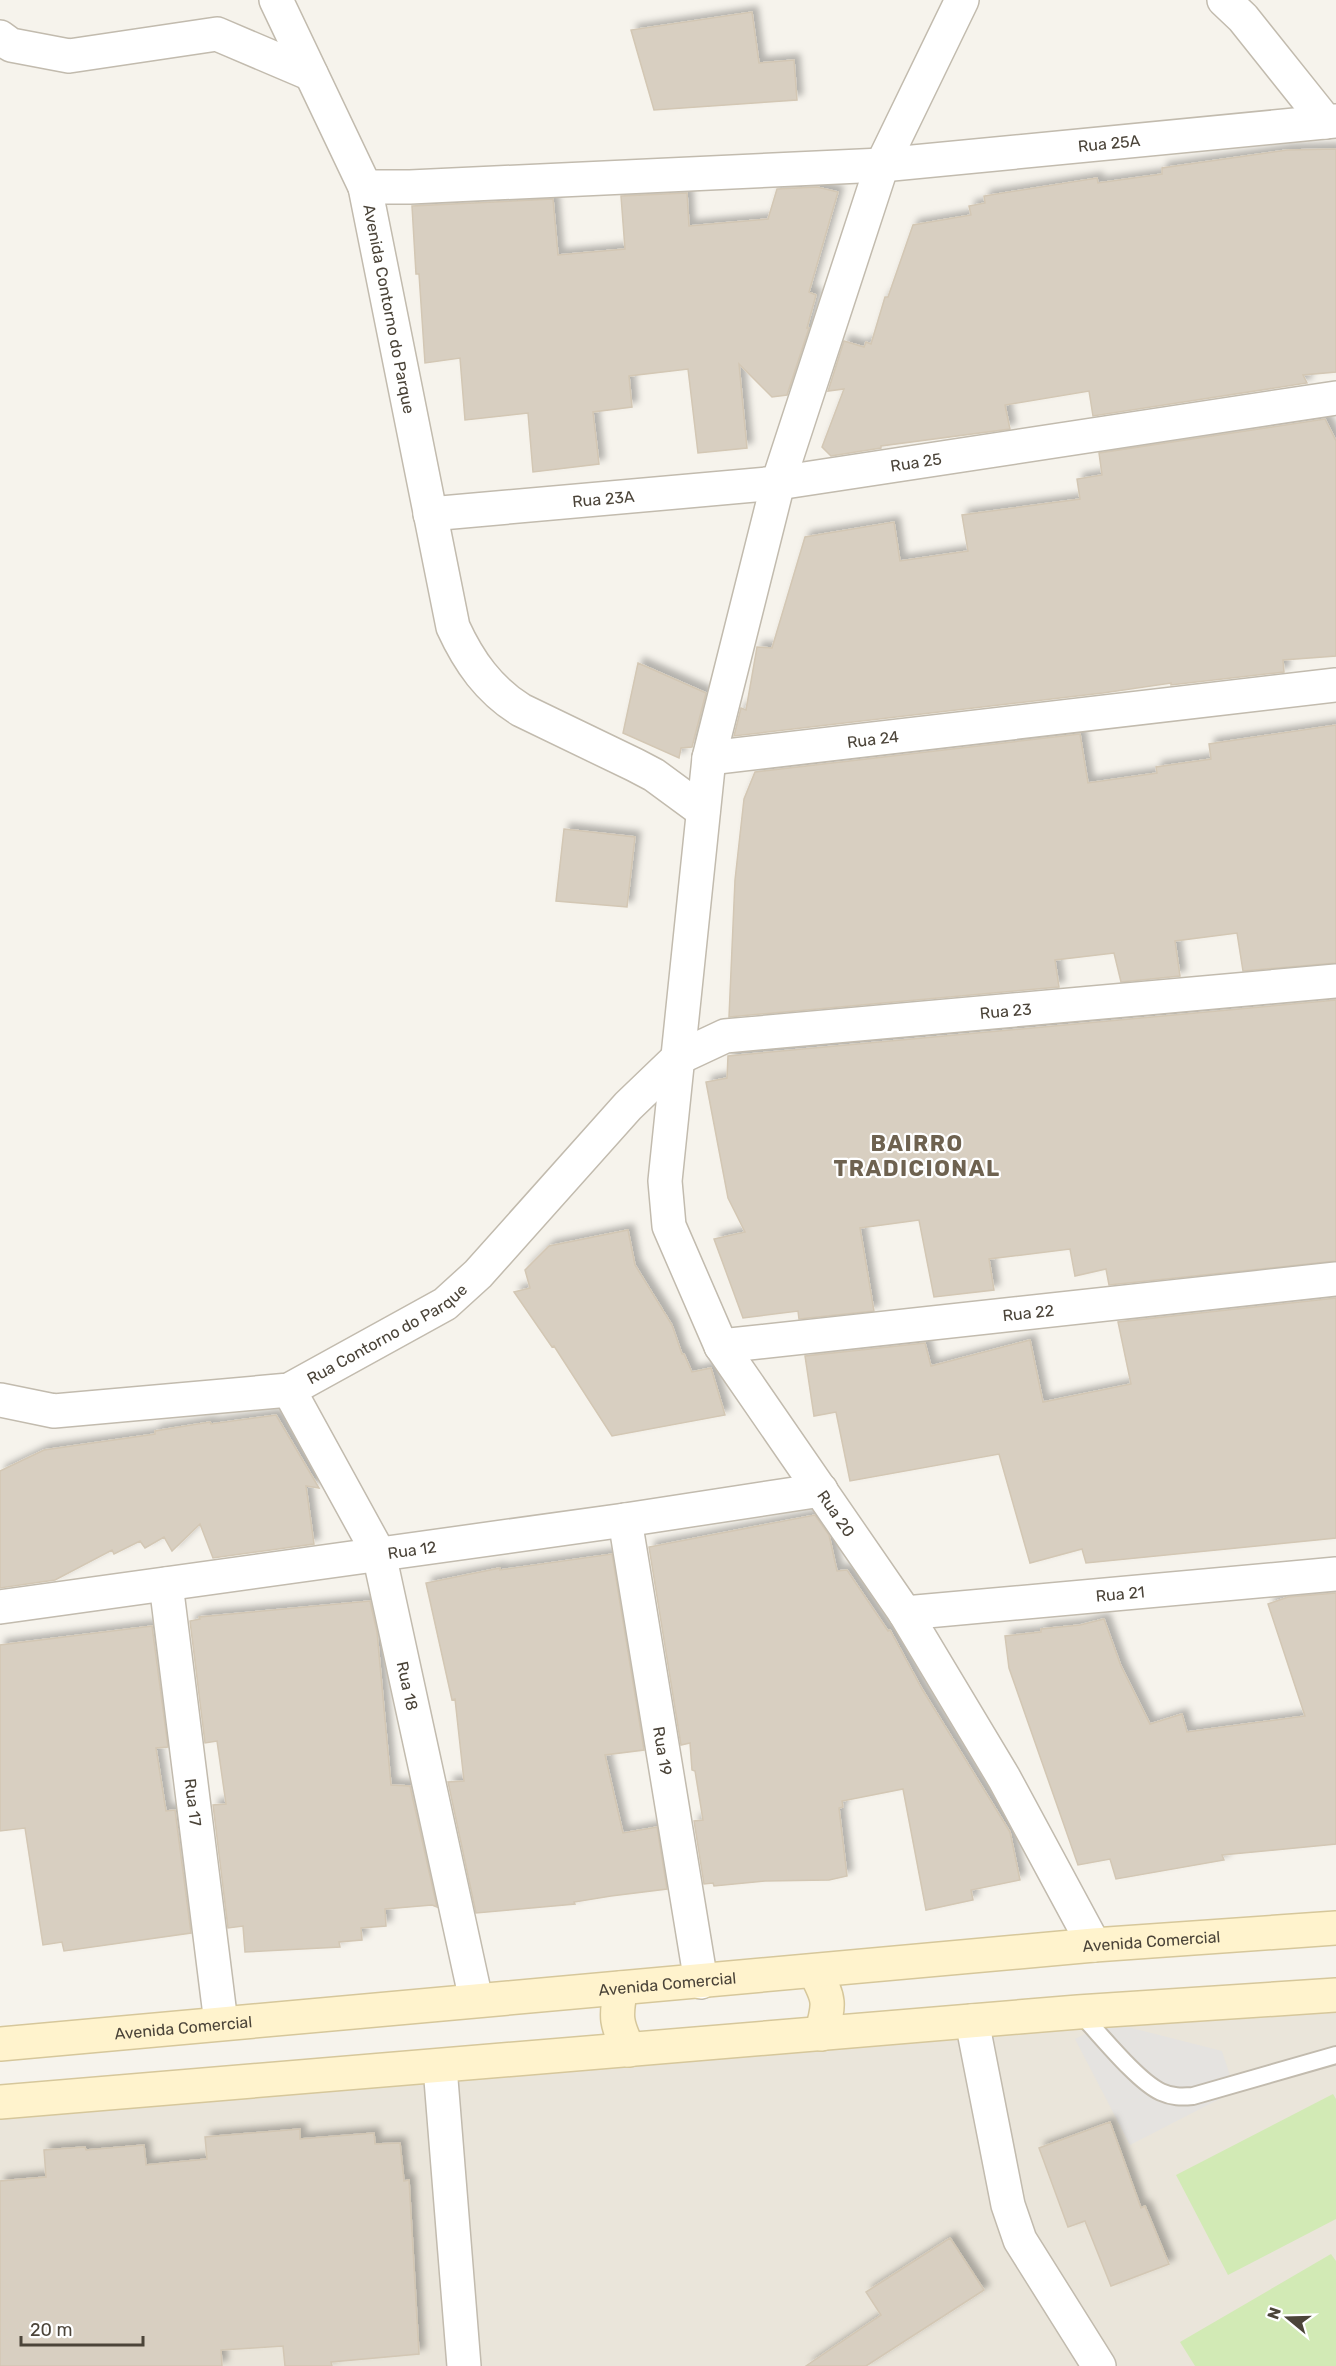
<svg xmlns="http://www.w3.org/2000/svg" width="1336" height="2366" font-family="Rubik,sans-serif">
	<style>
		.residential { fill: #eae5da }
		.green { fill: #d2eab5 }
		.parking { fill: #e5e3e0 }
		.building { fill: #d8cfc1; stroke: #d3c7b4; stroke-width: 1.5; filter: url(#shadow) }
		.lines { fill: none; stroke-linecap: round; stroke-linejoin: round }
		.lane-casing { stroke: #c2bbae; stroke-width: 20 }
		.street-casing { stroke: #c2bbae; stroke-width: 36 }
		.secondary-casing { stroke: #d6c79b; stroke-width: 36 }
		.lane { stroke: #fff; stroke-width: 16 }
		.street { stroke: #fff; stroke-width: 33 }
		.secondary { stroke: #fff3cd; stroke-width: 33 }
		.labels { text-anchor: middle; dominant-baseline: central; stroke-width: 4.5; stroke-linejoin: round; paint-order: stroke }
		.street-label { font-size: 16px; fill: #4b4439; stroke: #fff }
		.district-label { font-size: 22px; font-weight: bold; letter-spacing: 1.5px; fill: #6e6250; stroke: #fff }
	</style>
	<defs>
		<filter id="shadow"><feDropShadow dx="5.5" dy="-5.5" stdDeviation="3" flood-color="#0004"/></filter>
	</defs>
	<rect width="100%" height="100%" fill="#f6f3ec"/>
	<path class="residential" d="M1336,1995V2366H0V2102Z"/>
	<path class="green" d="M1333,2094L1336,2099V2219L1228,2275L1176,2175Z
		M1331,2254L1336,2261V2366H1195L1180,2342Z"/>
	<path class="parking" d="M1108,2022L1222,2051L1235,2091L1130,2145L1075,2039Z"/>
	<path class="building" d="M752,12L759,63L794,60L797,100L654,110L631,30Z
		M1336,149V372L1303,375L1307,383L1093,416L1089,391L1005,405L1010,429L881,446V448L831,456L822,447L844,389L828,391L844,341L864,347L866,342L871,344L885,297H888L913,225L971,215L969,206L985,203L984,196L1097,178L1098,183L1162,174V168L1287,150Z
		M817,187L838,192L809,292L816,295L807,328H809L787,395L772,397L739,364L747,448L698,453L688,369L629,376L632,407L593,412L599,464L533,472L528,413L465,420L460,358L425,363L419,274H416L412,206L553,199L558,255L625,249L621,196L687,193L689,226L768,219L777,189Z
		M1325,419L1336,441V656L1283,660L1284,672L1171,685V683L1103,693L734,736L741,708L746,710L757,647L772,648L805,537L894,522L900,561L968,551L962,515L1080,499L1077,479L1102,475L1099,453Z
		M638,663L706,693L692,747L681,748L679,758L623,733Z
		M1336,725V963L1243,971L1237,933L1175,941L1180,976L1121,982L1114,953L1055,960L1059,987L729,1017L735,880L744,799L755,772L1080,734L1088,783L1157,773L1156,767L1211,759L1209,744Z
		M564,829L635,837L627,907L556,901Z
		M1336,1000V1261L1109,1285L1106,1269L1075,1276L1070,1249L989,1259L994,1290L934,1297L919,1220L860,1228L874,1311L799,1319L798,1311L743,1318L714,1239L745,1232L728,1198L706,1082L727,1078L728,1056Z
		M628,1230L635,1265L672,1325L682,1354H684L692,1372L711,1368L725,1415L612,1436L554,1346L552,1347L514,1292L530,1288L525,1270L549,1246Z
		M1336,1298V1538L1086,1563L1082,1549L1030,1563L999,1454L850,1481L836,1412L814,1416L805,1356L925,1343L931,1366L1030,1340L1043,1402L1131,1384L1118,1322Z
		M276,1415L319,1488L306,1486L314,1544L213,1558L200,1524L172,1551L164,1537L145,1548L140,1541L114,1554L112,1550L55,1580L0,1588V1471L44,1450L155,1434V1431L210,1422L211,1424Z
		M815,1515L829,1535L837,1571L847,1570L888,1631L890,1630L922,1689L1010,1832L1020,1880L971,1890L973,1900L926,1910L903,1789L842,1801L843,1807L839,1808L847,1876L829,1880L765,1881L714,1886L713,1883L704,1884L694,1821L703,1820L695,1771L692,1770L690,1743L681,1745L649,1547Z
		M612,1554L644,1750L605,1755L623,1833L657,1827L667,1889L611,1896L574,1902L575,1904L476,1913L448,1782L464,1781L455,1699L452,1700L426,1583L500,1568V1570Z
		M1336,1593V1844L1222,1855L1224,1860L1116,1879L1110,1859L1078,1865L1009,1668L1005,1636L1041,1632V1629L1080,1625L1104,1619L1121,1666L1150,1724L1182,1714L1187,1732L1305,1716L1268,1604L1288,1597Z
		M370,1601L377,1632L391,1785L410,1786L437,1907L432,1905L385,1909L386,1926L361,1928L362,1940L339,1942L340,1947L245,1952L243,1926L228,1928L213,1805L226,1804L217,1741L205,1743L190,1621L200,1619L199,1617Z
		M152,1626L168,1747L156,1748L166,1811L175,1810L191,1933L64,1951L62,1942L43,1945L25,1828L0,1831V1645Z
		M1110,2122L1141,2208L1145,2206L1169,2264L1111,2286L1085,2221L1068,2227L1039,2148Z
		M300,2129V2139L374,2133L375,2144L400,2143L404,2181L409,2180L419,2354L331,2362L332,2366H285L283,2346L221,2350L222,2366H0V2181L46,2177L44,2150L85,2147L86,2150L144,2145L146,2165L207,2159L205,2137Z
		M950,2238L984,2290L866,2366H806L881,2315L866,2292Z"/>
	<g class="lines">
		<g class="lane-casing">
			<path id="lane" d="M1079,2012C1099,2033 1137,2081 1161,2092C1172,2097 1181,2097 1193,2096L1336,2055"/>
		</g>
		<g class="street-casing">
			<g id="street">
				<path d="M276,0L365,187"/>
				<path id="s1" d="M962,0L882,165L778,483L709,758L665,1181L669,1226L721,1346L905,1613L1004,1778L1094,1945"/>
				<path d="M1224,0L1243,18L1326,122"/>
				<path d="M0,37L11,45L69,56L217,34L311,74"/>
				<path id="s2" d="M430,514L778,483L1336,398"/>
				<path id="s3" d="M709,758L1336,685"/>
				<path id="s4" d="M703,811L654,775L635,765L521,710C489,690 469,662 453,627L365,187H410L882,165L1336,121"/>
				<path id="s5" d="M721,1346L1336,1279"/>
				<path id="s6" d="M289,1390L379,1554L476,2000"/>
				<path id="s7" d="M0,1400L54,1411L289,1390L445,1304L478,1274L628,1106L678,1058L725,1036L1336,981"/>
				<path id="s8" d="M625,1520L701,1982"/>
				<path id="s9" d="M166,1584L221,2023"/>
				<path id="s10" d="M0,1607L625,1520L821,1490"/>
				<path id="s11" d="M905,1613L1336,1574"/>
				<path d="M972,2021L1008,2205L1020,2240L1099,2366"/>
				<path d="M440,2067L464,2366"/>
			</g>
		</g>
		<g class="secondary-casing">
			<g id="secondary">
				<path d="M815,1972C830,2000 830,2003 821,2034"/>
				<path d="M621,1988C615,2017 616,2024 629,2050"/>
				<path id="s12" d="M0,2044L1094,1945L1336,1928"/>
				<path d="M0,2102L1078,2012L1336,1995"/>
			</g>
		</g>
		<use href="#lane" class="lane"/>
		<use href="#street" class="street"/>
		<use href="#secondary" class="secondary"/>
	</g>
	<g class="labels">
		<g class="street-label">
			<text stroke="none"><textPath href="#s4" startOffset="1512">Rua 25A</textPath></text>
			<text transform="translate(389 309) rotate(79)">Avenida Contorno do Parque</text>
			<text stroke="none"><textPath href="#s2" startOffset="489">Rua 25</textPath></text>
			<text stroke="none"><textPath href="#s2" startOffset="174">Rua 23A</textPath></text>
			<text stroke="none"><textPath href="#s3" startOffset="165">Rua 24</textPath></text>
			<text stroke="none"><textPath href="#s7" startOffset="1142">Rua 23</textPath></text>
			<text stroke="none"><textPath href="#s5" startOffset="309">Rua 22</textPath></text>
			<text stroke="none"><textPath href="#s7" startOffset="404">Rua Contorno do Parque</textPath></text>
			<text stroke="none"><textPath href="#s1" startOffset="1606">Rua 20</textPath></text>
			<text stroke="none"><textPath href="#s10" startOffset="416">Rua 12</textPath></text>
			<text stroke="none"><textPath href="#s11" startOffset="216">Rua 21</textPath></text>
			<text stroke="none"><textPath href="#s6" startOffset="322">Rua 18</textPath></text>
			<text stroke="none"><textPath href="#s8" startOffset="234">Rua 19</textPath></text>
			<text stroke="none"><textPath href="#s9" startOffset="220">Rua 17</textPath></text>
			<text stroke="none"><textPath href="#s12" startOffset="1156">Avenida Comercial</textPath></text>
			<text stroke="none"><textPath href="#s12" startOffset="670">Avenida Comercial</textPath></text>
			<text stroke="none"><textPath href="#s12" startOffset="184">Avenida Comercial</textPath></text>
		</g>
		<g class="district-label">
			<text x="917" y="1143">BAIRRO<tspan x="917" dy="25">TRADICIONAL</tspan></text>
		</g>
	</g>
	<g transform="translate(1288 2318) rotate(289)" stroke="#ffffff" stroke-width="4.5" paint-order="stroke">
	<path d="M0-4.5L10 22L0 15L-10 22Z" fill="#4b4439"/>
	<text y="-9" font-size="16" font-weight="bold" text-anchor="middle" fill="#4b4439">N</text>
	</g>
	<path d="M21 2336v9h122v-9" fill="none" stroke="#4b4439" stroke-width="3"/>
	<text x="30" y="2336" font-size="18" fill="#4b4439" stroke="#ffffff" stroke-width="4.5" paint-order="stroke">20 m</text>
</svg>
